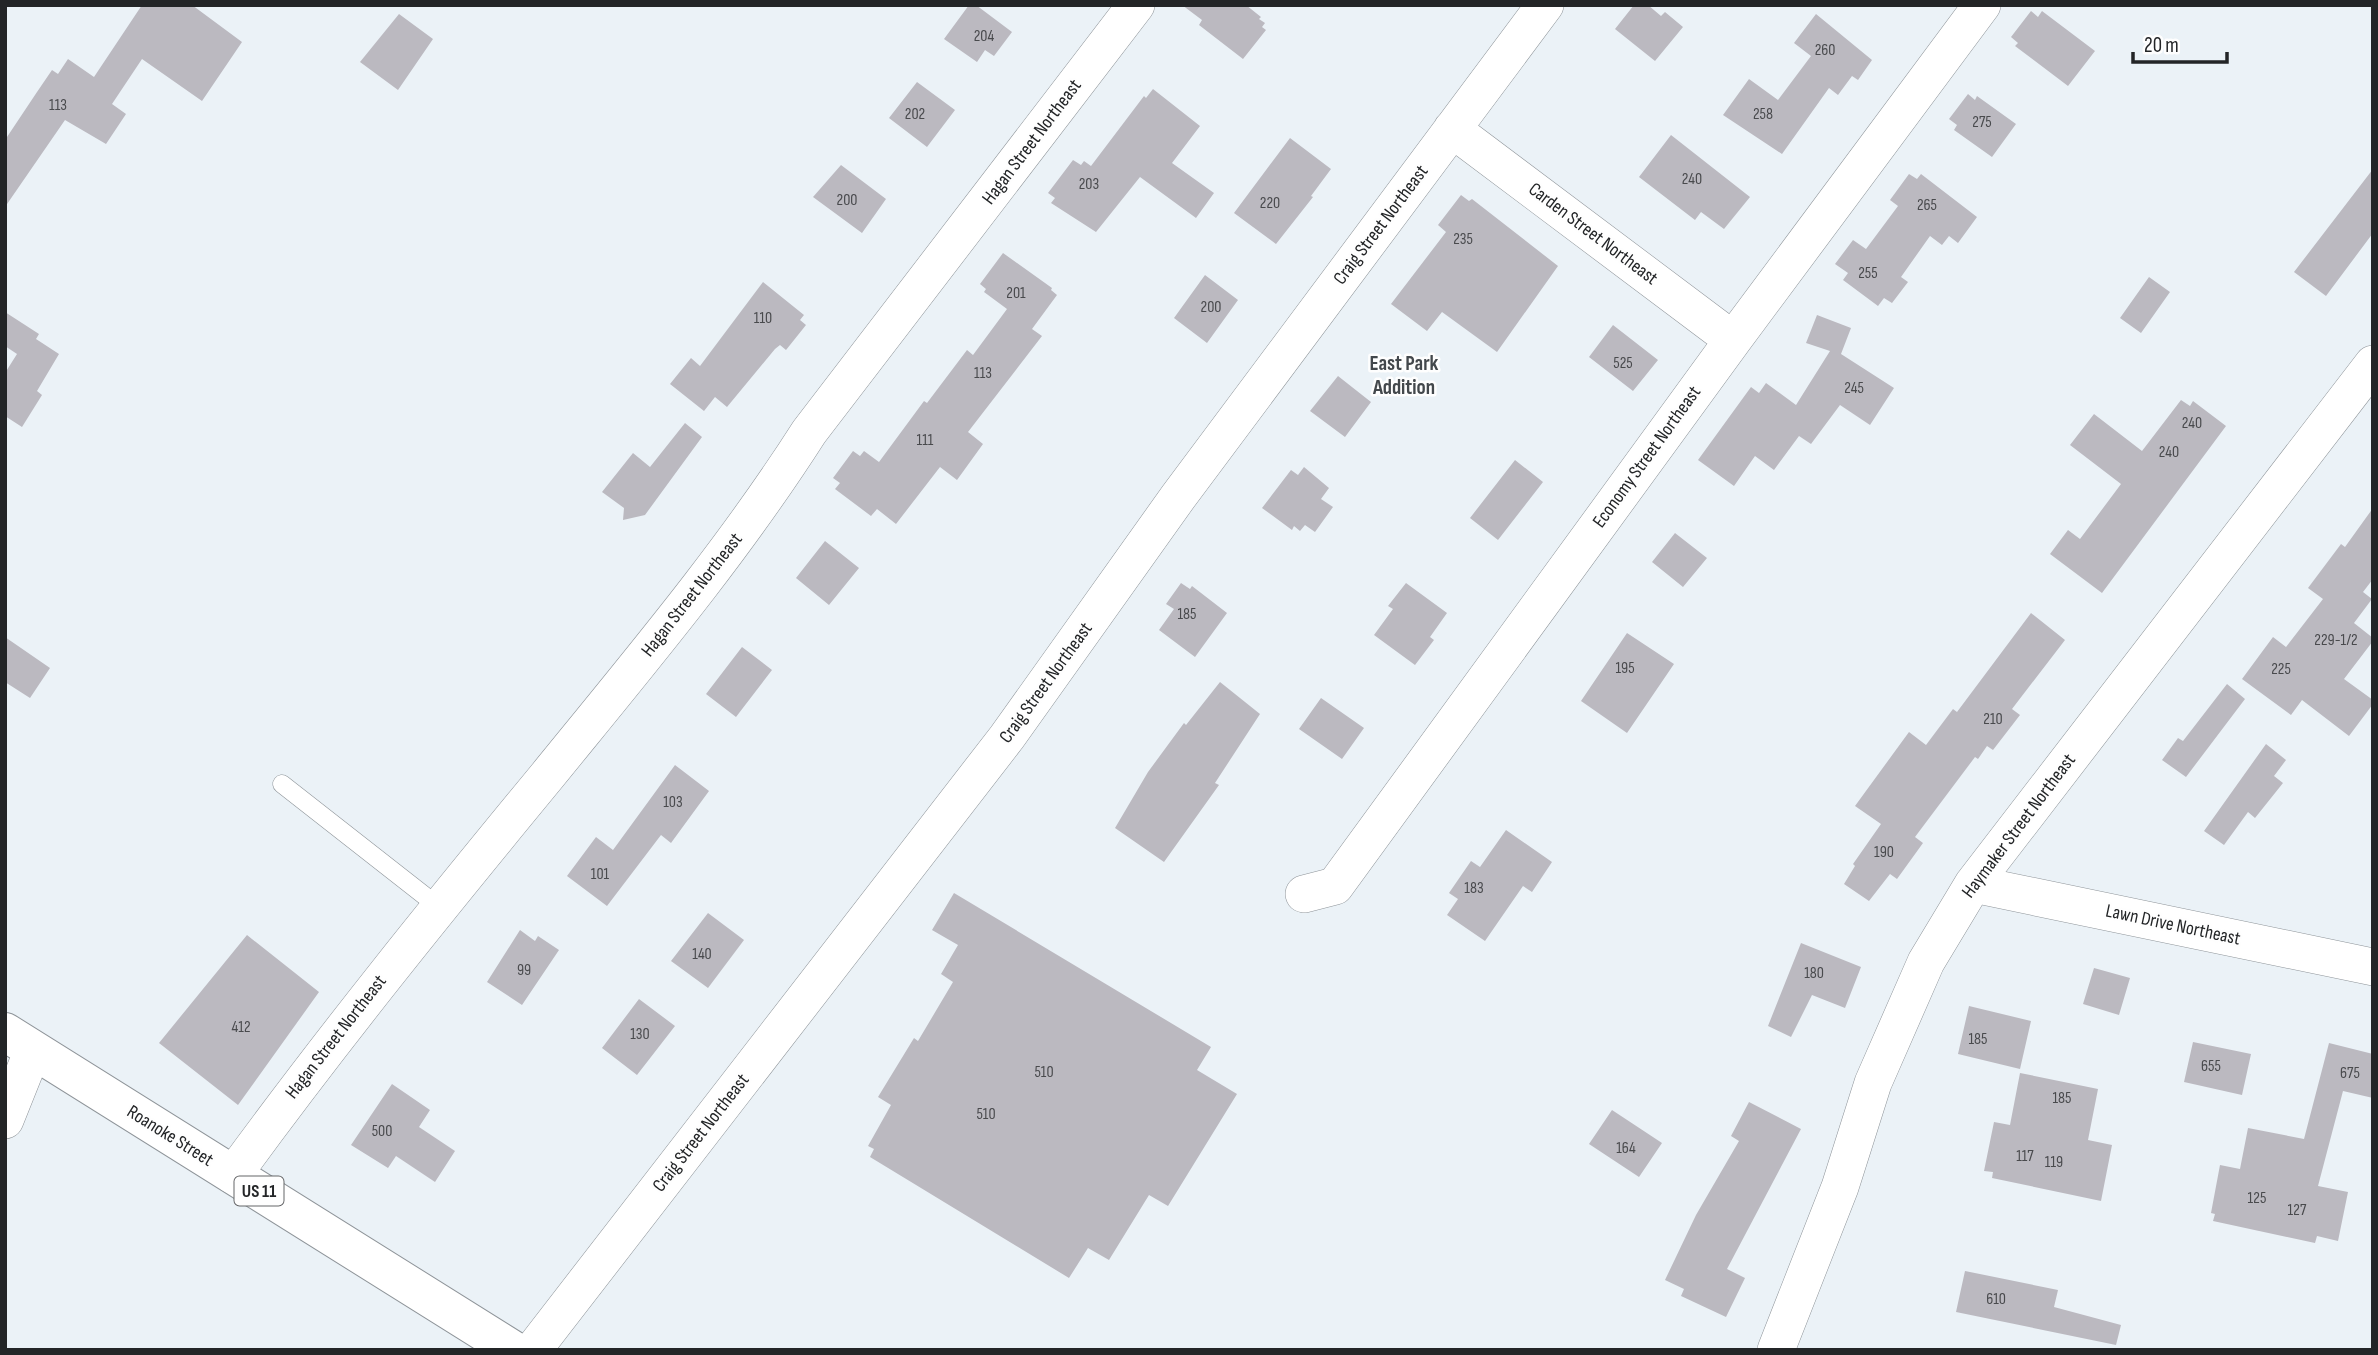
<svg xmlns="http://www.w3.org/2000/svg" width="2378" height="1355" font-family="'Sofia Sans Condensed',sans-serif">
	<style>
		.building { fill: #bbb9c0 }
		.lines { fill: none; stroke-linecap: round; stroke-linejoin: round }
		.lane-casing { stroke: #8e9499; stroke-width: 19 }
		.street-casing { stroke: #8e9499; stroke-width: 38 }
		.primary-casing { stroke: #8e9499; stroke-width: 40 }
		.lane { stroke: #fff; stroke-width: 18 }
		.street { stroke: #fff; stroke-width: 37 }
		.primary { stroke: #fff; stroke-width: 38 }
		.labels { text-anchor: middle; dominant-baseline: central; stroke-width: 5; stroke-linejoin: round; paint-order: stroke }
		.number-label { font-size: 16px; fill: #494a4d }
		.shield { fill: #fefefe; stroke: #656668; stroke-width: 2 }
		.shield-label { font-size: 18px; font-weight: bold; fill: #232527 }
		.street-label { font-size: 19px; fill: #232527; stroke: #fefefe }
		.neighbourhood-label { font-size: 21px; font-weight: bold; fill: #43484c; stroke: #fefefe }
	</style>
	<rect width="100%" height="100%" fill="#ebf2f7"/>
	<path class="building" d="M142,5H192L242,42L202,101L142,59L112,104L126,114L106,144L65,120L5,207V140L37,92L52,70L58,74L68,59L94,77Z
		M969,5H976L1012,32L994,56L985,50L977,62L944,39Z
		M1182,5H1246L1261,17L1259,19L1265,23L1262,27L1266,30L1243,59L1199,25L1202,20Z
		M1634,5H1648L1661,16L1665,12L1683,27L1655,61L1615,29Z
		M2031,11L2038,17L2042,11L2095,51L2068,86L2015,46L2018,43L2011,37Z
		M399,14L433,39L398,90L360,62Z
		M1816,14L1872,60L1858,80L1852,76L1838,95L1829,88L1782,154L1723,115L1749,79L1778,100L1811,56L1794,43Z
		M917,82L955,110L927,147L889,118Z
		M1153,89L1200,126L1172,163L1214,193L1196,218L1140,177L1096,232L1051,203L1055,198L1048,193L1073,160L1081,165L1084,161L1091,166L1144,96L1146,98Z
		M1968,94L1975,100L1977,96L2016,124L1992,157L1954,130L1957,125L1949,119Z
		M1671,135L1750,197L1724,229L1701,212L1695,220L1639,177Z
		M1290,138L1331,169L1311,196L1313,197L1276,244L1234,213Z
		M841,165L886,199L862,233L813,197Z
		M2373,169V233L2326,296L2294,272Z
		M1909,174L1917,179L1921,174L1977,217L1958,243L1949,236L1942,245L1930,236L1901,277L1908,282L1892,303L1884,298L1878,306L1843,280L1848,273L1835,264L1853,240L1866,249L1898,206L1890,200Z
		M1461,195L1469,201L1472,199L1558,266L1497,352L1442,312L1427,331L1391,304L1446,232L1438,225Z
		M1003,253L1052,288L1051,290L1057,295L1032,329L1042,336L968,432L983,444L957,480L940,467L896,524L877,509L871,516L835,489L840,483L833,478L853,451L860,456L864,451L879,462L924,401L927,403L967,350L973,355L1007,309L984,292L986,289L980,284Z
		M1205,275L1238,300L1207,343L1174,318Z
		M2149,277L2170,292L2141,333L2120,318Z
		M763,282L804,315L800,320L806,325L786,350L780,345L775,349L727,407L715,397L704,411L670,384L691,358L700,366Z
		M5,312L39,334L36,339L59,354L37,391L42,395L22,427L5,416V373L17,354L5,346Z
		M1817,315L1851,328L1841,354L1894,388L1870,425L1840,405L1811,444L1799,436L1774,470L1755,456L1734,486L1698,460L1751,387L1759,393L1766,383L1796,405L1830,351L1806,343Z
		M1613,325L1658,360L1633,391L1589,357Z
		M1338,376L1371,402L1345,437L1310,411Z
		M2181,400L2190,406L2193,401L2226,426L2102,593L2050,554L2068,530L2080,539L2121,484L2070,445L2094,414L2142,451Z
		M685,423L702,437L645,515L623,520L624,508L602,492L633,453L650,467Z
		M1515,460L1543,482L1498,540L1470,518Z
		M1304,467L1329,488L1321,499L1333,507L1315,532L1305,525L1300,531L1294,526L1292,530L1262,508L1291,470L1298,475Z
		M2373,508V579L2363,592L2372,599L2354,623L2373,638V641L2344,679L2373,700V704L2349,736L2302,700L2291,715L2242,679L2273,637L2286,647L2323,599L2308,588L2341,544L2345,547Z
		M1675,533L1707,558L1683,587L1652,562Z
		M825,541L859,568L829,605L796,578Z
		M1181,583L1190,589L1192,586L1227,613L1195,657L1159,630L1174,609L1166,604Z
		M1406,583L1447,613L1430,637L1434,640L1415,665L1374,635L1393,609L1388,606Z
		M2031,613L2065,640L2012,709L2020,715L1993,750L1987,746L1978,759L1975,757L1915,837L1923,843L1897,879L1890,874L1869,901L1844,884L1855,866L1853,864L1881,824L1855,806L1909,732L1926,745L1953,709L1957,712Z
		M1627,633L1674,664L1627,733L1581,701Z
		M5,637L50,668L30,698L5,682Z
		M742,647L772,670L736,717L706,694Z
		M1220,682L1260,714L1215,783L1219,785L1164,862L1115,828L1148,772L1184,723L1186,725Z
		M2227,684L2245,699L2186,777L2162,760L2178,738L2183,741Z
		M1321,698L1364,728L1342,759L1299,729Z
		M2266,744L2286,760L2274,776L2283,783L2255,818L2248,812L2224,845L2204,831Z
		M675,765L709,791L671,843L661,835L607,906L567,876L596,837L613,850Z
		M1506,830L1552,862L1532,892L1523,886L1485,941L1447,915L1458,899L1449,893L1471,861L1480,867Z
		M954,893L1211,1047L1197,1070L1237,1094L1168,1206L1149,1195L1109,1260L1088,1248L1069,1278L870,1157L874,1149L868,1146L891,1105L878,1097L914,1038L918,1041L953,982L941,974L958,945L932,930Z
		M708,913L744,940L708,988L671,961Z
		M520,930L535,941L538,936L559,950L522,1005L487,982Z
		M247,935L319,992L238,1105L159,1043Z
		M1801,943L1861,967L1845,1008L1812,995L1791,1037L1768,1026Z
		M2094,968L2130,978L2119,1015L2083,1004Z
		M639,999L675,1026L637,1075L602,1048Z
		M1969,1006L2031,1021L2020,1069L1958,1054Z
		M2193,1042L2251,1054L2242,1095L2184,1082Z
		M2329,1043L2373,1054V1098L2343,1091L2318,1186L2348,1192L2338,1241L2317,1236L2315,1243L2213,1221L2215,1214L2211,1213L2220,1165L2240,1169L2248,1128L2304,1139Z
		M2020,1073L2098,1089L2088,1140L2112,1145L2101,1201L1992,1178L1993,1172L1984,1171L1994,1122L2010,1125Z
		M392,1084L430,1110L419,1127L455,1151L435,1182L396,1156L388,1168L351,1145Z
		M1749,1102L1801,1129L1727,1269L1745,1278L1726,1317L1681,1296L1684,1289L1665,1280L1696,1215L1739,1141L1731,1136Z
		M1612,1110L1662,1143L1639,1177L1589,1144Z
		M1965,1271L2058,1290L2054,1307L2121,1325L2116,1345L1956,1312Z"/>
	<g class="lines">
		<g class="lane-casing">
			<path id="lane" d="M282,784L439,907"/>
		</g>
		<g class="street-casing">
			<path id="street" d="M1452,129L1733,340
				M1973,884L2373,967
				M1304,894L1335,886L1733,340L1982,5
				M5,1120L33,1050
				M233,1175C333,1038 439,907 547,776C638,664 731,554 809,432L1136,5
				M533,1350L1007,737L1178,497L1545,5
				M1776,1350L1840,1187L1873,1083L1926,962L1973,884L2373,364"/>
		</g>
		<g class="primary-casing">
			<path id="primary" d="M5,1032L513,1350"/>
		</g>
		<use href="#lane" class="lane"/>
		<use href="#street" class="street"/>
		<use href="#primary" class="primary"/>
	</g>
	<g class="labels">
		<g class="number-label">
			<text x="984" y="36">204</text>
			<text x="1825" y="50">260</text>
			<text x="58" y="105">113</text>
			<text x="915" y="114">202</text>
			<text x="1763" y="114">258</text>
			<text x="1982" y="122">275</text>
			<text x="1692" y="179">240</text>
			<text x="1089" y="184">203</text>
			<text x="847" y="200">200</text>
			<text x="1270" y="203">220</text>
			<text x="1927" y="205">265</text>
			<text x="1463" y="239">235</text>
			<text x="1868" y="273">255</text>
			<text x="1016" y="293">201</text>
			<text x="1211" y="307">200</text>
			<text x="763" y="318">110</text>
			<text x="1623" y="363">525</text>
			<text x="983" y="373">113</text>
			<text x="1854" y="388">245</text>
			<text x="2192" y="423">240</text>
			<text x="925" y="440">111</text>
			<text x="2169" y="452">240</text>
			<text x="1187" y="614">185</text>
			<text x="2336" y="640">229-1/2</text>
			<text x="1625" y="668">195</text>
			<text x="2281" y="669">225</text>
			<text x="1993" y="719">210</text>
			<text x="673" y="802">103</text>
			<text x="1884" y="852">190</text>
			<text x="600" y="874">101</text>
			<text x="1474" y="888">183</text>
			<text x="702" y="954">140</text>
			<text x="524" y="970">99</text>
			<text x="1814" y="973">180</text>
			<text x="241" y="1027">412</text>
			<text x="640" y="1034">130</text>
			<text x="1978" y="1039">185</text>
			<text x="2211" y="1066">655</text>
			<text x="1044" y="1072">510</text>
			<text x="2350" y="1073">675</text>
			<text x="2062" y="1098">185</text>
			<text x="986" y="1114">510</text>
			<text x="382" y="1131">500</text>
			<text x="1626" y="1148">164</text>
			<text x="2025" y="1156">117</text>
			<text x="2054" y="1162">119</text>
			<text x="2257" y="1198">125</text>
			<text x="2297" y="1210">127</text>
			<text x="1996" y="1299">610</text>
		</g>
		<rect class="shield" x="234.5" y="1176.5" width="49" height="29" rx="5"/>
		<g class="shield-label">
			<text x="259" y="1191">US 11</text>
		</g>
		<g class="street-label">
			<text transform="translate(1032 142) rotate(-53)">Hagan Street Northeast</text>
			<text transform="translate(1381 225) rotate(-53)">Craig Street Northeast</text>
			<text transform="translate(1593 234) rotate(37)">Carden Street Northeast</text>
			<text transform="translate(1647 457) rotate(-54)">Economy Street Northeast</text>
			<text transform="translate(692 595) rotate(-52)">Hagan Street Northeast</text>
			<text transform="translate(1046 683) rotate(-54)">Craig Street Northeast</text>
			<text transform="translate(2019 826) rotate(-53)">Haymaker Street Northeast</text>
			<text transform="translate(2173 925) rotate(12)">Lawn Drive Northeast</text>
			<text transform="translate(336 1037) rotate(-52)">Hagan Street Northeast</text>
			<text transform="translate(701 1133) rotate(-52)">Craig Street Northeast</text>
			<text transform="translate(170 1136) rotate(32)">Roanoke Street</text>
		</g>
		<g class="neighbourhood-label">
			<text x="1404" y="363">East Park<tspan x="1404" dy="24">Addition</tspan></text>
		</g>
	</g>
	<rect width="2378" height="1355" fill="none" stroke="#232527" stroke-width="14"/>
	<path d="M2133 52v10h94v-10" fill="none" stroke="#232527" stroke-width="3.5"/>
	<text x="2144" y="52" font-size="21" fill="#232527" stroke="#fefefe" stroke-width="5" paint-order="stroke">20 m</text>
</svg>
